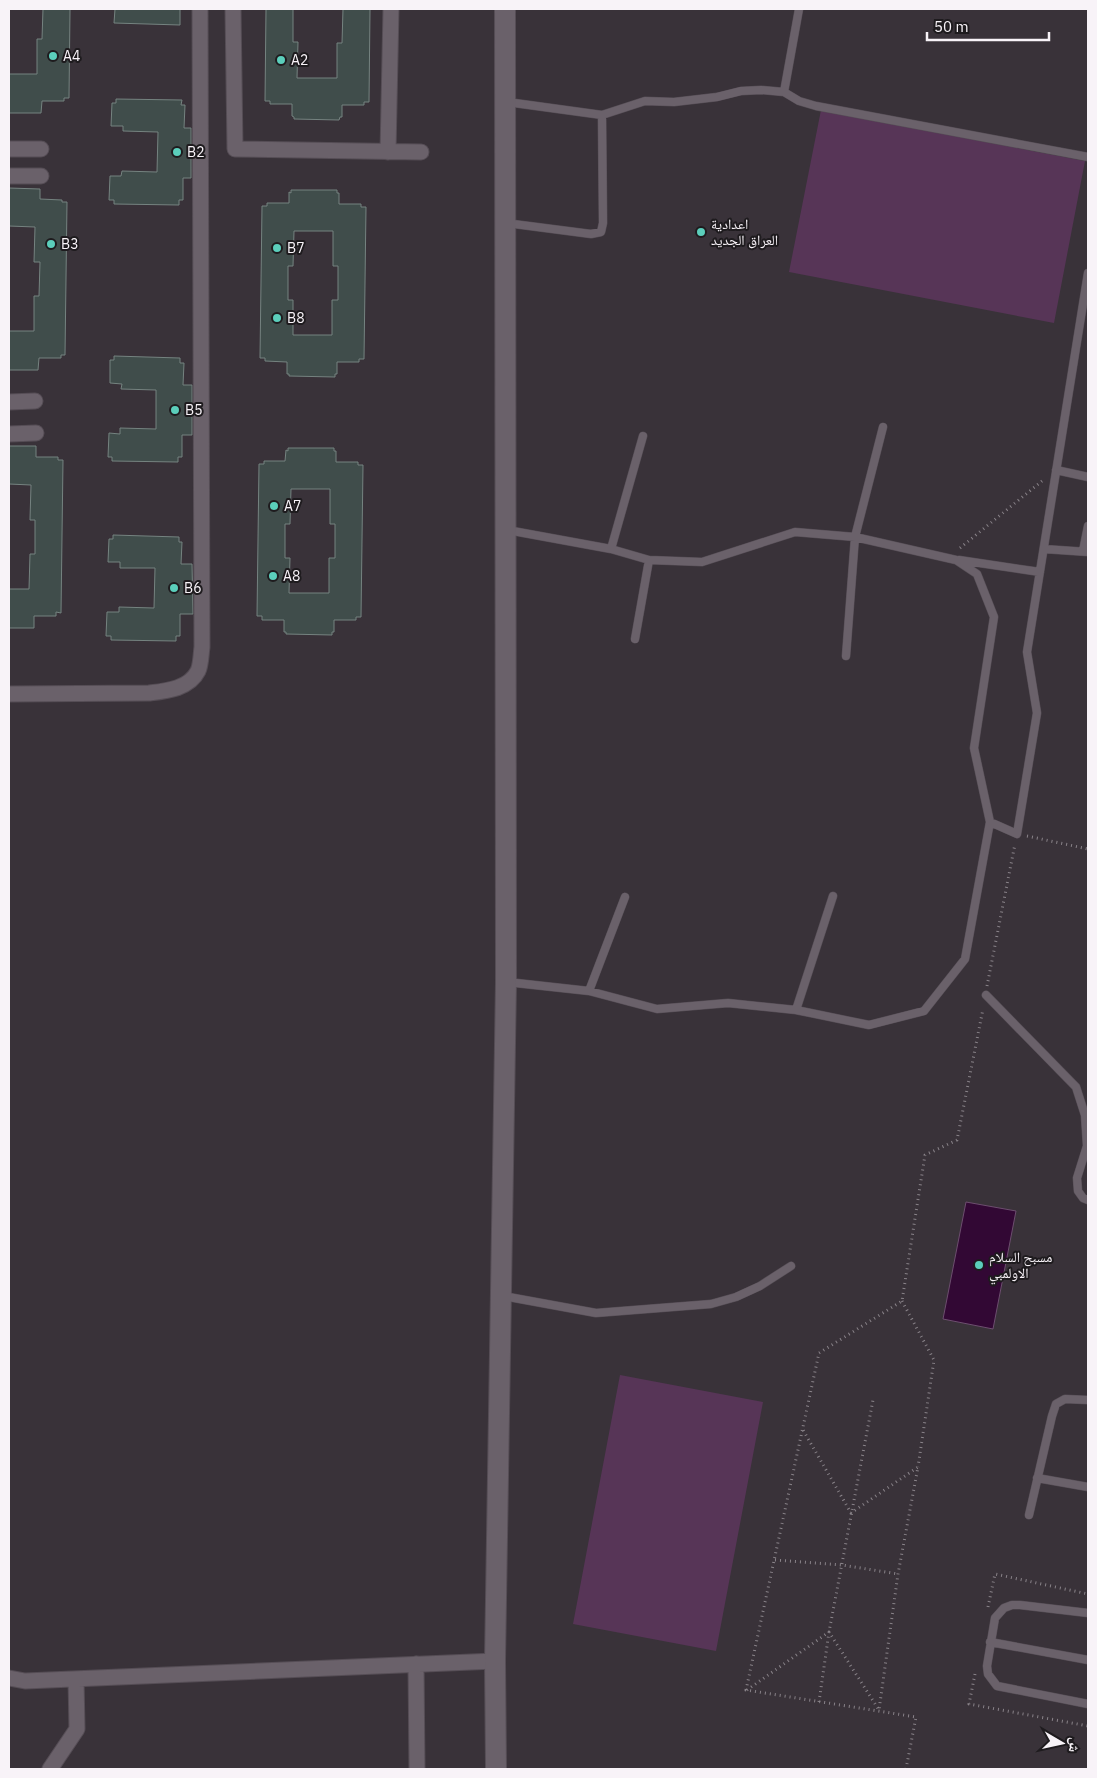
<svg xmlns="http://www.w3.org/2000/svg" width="1097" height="1778" font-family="'IBM Plex Sans','Noto Naskh Arabic',sans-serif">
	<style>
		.green { fill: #573557 }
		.water { fill: #320834; stroke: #6d4e6f }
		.building { fill: #404d4b; stroke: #758380; fill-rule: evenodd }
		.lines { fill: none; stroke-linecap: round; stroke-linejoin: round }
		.service-casing { stroke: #554d55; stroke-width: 9 }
		.minor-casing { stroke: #554d55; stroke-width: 17 }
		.tertiary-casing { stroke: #554d55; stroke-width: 22 }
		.path { stroke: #898389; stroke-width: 3; stroke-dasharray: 1 4; stroke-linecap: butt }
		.service { stroke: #6a616a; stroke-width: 8 }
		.minor { stroke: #6a616a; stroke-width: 15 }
		.tertiary { stroke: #6a616a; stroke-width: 20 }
		.poi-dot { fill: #5bcebb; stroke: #1e1b1e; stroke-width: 2 }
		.labels { text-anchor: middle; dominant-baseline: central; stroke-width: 4; stroke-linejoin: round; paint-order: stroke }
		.poi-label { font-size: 14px; fill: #f8f3f8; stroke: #1e1b1e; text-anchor: start }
	</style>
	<rect width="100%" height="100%" fill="#393239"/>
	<path class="green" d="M821,110L1085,161L1054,323L789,272Z
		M620,1375L763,1402L716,1651L573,1624Z"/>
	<path class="water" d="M966,1202L1016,1211L993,1329L943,1319Z"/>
	<path class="building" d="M43,9H70L69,98H64V101H42L41,113H9V74H37V39H42Z
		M115,9H180V25L114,23Z
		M266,9H293V42H298L297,78H337V43H342L343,9H370L369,102H364V105H342V117H340L339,120L294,119V117L292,116V104H270V101H265Z
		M116,99L182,100L181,105H185L184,128H191V178H183V200H179V205L114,204V200H109L110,176H121L122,171L157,172L158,132L123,131V126H111L112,103H116Z
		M9,188L40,189V199L62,200V202H67L65,355H61V358H39L38,370H9V331H34V296H39L40,262H34L35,227L9,226Z
		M291,190H337V193H339V204H361V207H366L364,359H359V362H337V374H335V377L289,376V374H287V362L265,361V358H260L262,206H267V203H289V192L291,193ZM294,231H333V266H338V300H332V335H293V300H288V266H293Z
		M114,356L180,358V363H184L183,385H192V435H182V457H178V462L112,461V457H108L109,433L120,434V428L156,429V390L121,389L122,384L110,383V360H114Z
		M9,446H36V457H58V460H63L61,613L56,612V616H34V628H9V589H29L30,554H35V520H30L31,485L9,484Z
		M288,448H334V451H336V462H358V465H363L361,617H356V620H334V632H332V635L286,634V632H284V620H262V616H257L259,464H264V461H285L286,450L288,451ZM291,489H330V524H335V558H329V593H289L290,558H285V524H290Z
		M113,535L179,537V542H182L181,564H192L193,614H180V636H176V641L111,640V636H106L107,612H119V607L154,608L155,568H120V562H108L109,539H113Z"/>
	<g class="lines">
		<g class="service-casing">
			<path id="service" d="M784,92L799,9
				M507,102L602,115L645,101L674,102L717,97L741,91L761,90L784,92L799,101L816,106L1088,157
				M506,223L591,234L601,232L603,223L602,115
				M1056,470L1088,477
				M611,549L643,436
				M1044,549L1088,552
				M1083,551L1088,526
				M959,560L1040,572
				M635,639L649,560
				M846,656L855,537L883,427
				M990,822L1017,834L1037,713L1027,652L1088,273
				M507,982L589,991L657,1009L728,1003L796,1010L869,1025L924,1011L965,959L990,822L974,748L994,617L977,574L956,560L855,537L795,532L702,562L649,560L611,549L507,530
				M589,991L625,897
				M986,995L1076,1087L1085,1115L1087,1146L1077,1178L1078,1191L1083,1198L1088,1200
				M796,1010L833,896
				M503,1296L596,1313L711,1304L736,1297L760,1286L791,1266
				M1037,1478L1088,1487
				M1029,1515L1052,1416L1056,1404L1065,1399L1088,1400
				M1088,1613L1020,1605H1012L1004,1608L995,1618L987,1666L988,1674L997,1686L1088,1704
				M990,1642L1088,1660"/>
		</g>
		<g class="minor-casing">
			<path id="minor" d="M233,9L235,149L421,152
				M9,149H41
				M388,152L391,9
				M9,176H41
				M9,402L35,401
				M9,434L36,433
				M9,694L149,693C166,691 189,689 198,671C201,665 201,654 202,647L200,9
				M416,1664L417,1769
				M9,1678L25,1681L495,1661
				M50,1769L77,1729L76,1679"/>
		</g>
		<g class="tertiary-casing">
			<path id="tertiary" d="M496,1769L495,1661L506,982L505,9"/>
		</g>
		<path class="path" d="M960,548L1042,481
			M1027,836L1088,849
			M987,986L1015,844
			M902,1301L934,1360L918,1467
			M775,1560L842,1565L898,1574
			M988,1607L995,1574L1088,1594
			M975,1674L969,1704L1088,1726
			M747,1690L829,1632L879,1710L898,1574L918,1467L851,1513L803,1430
			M819,1702L829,1632L873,1400
			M906,1769L916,1717L746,1690L819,1353L902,1301L925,1155L957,1140L983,1009"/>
		<use href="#service" class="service"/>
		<use href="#minor" class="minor"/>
		<use href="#tertiary" class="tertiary"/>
	</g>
	<g class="poi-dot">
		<circle cx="53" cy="56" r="5"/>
		<circle cx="281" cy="60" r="5"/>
		<circle cx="177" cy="152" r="5"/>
		<circle cx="701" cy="232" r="5"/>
		<circle cx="51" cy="244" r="5"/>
		<circle cx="277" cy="248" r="5"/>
		<circle cx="277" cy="318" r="5"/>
		<circle cx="175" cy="410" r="5"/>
		<circle cx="274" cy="506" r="5"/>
		<circle cx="273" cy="576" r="5"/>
		<circle cx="174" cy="588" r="5"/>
		<circle cx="979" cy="1265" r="5"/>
	</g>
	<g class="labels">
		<g class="poi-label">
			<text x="63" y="56">A4</text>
			<text x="291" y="60">A2</text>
			<text x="187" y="152">B2</text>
			<text x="711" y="224">اعدادية<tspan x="711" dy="16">العراق الجديد</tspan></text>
			<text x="61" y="244">B3</text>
			<text x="287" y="248">B7</text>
			<text x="287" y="318">B8</text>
			<text x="185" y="410">B5</text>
			<text x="284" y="506">A7</text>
			<text x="283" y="576">A8</text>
			<text x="184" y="588">B6</text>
			<text x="989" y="1257">مسبح السلام<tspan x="989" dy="16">الاولمبي</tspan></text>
		</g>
	</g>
	<rect width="1097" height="1778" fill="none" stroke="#f8f3f8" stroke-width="20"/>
	<g transform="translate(1062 1743) rotate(99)" stroke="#1e1b1e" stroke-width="4" paint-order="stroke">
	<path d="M0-4L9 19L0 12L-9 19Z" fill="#f8f3f8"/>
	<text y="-8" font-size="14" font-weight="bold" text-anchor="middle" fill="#f8f3f8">ش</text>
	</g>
	<path d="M927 32v8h122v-8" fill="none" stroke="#f8f3f8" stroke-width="2.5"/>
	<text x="934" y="32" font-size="15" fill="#f8f3f8" stroke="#1e1b1e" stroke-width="4" paint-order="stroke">50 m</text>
</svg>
